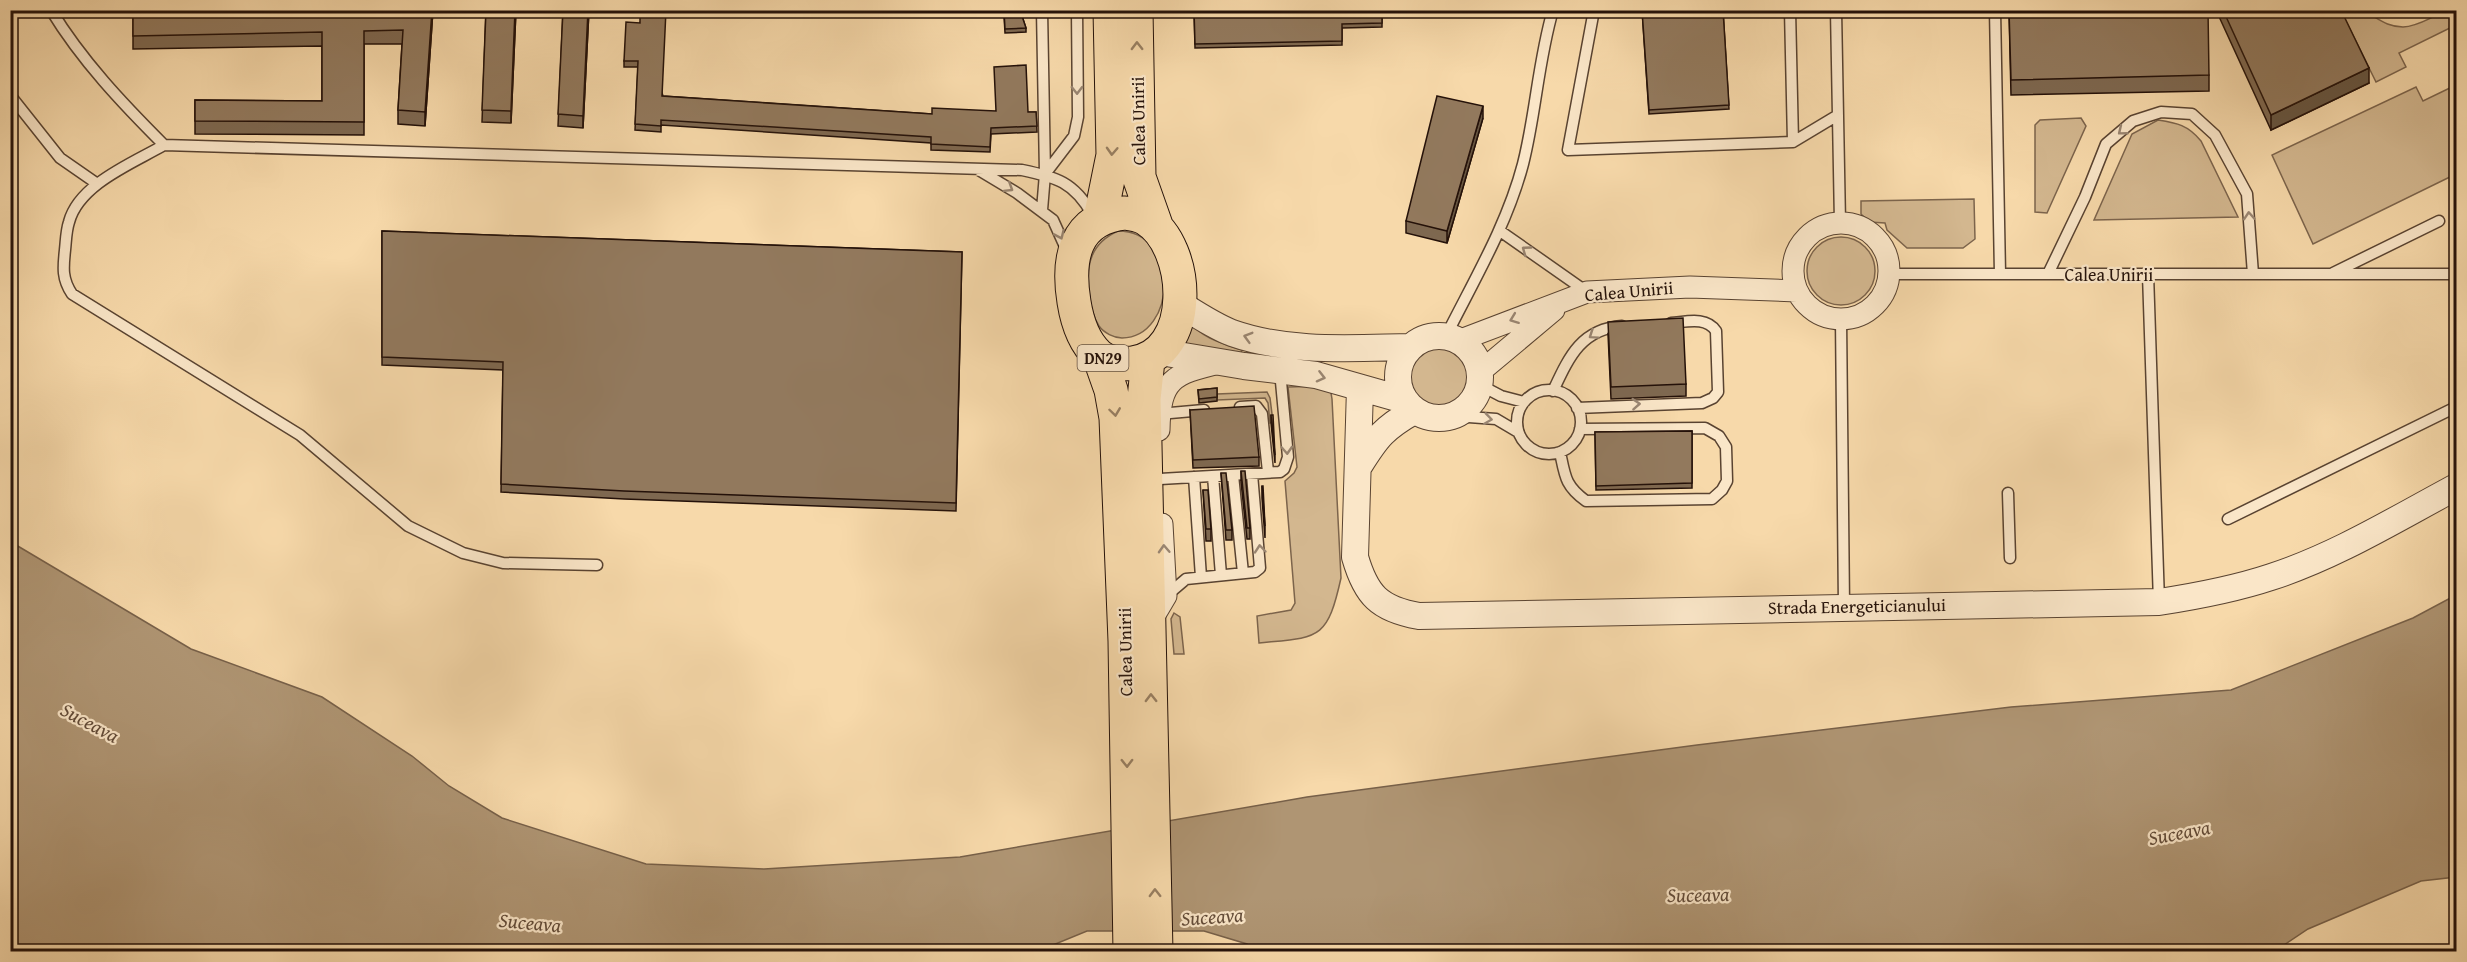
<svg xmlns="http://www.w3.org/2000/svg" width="2467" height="962" font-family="'Gentium Book Plus',serif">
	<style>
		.green { fill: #d3b78f; stroke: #7c644c; stroke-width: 1.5 }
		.water { fill: #af9573; stroke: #776049; stroke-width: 1.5 }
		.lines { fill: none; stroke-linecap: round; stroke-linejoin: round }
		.service-casing { stroke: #594331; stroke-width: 13 }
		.minor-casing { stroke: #594331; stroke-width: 23 }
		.tertiary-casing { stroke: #594331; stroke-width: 28 }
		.primary-casing { stroke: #241109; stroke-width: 35 }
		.service { stroke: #fae6c8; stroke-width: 10 }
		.minor { stroke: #fae6c8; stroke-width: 21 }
		.tertiary { stroke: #fae6c8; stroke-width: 26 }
		.primary { stroke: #f7d9aa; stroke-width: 33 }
		.wall { fill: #7e6850; stroke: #241109; stroke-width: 1.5 }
		.shaded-wall { fill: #665541; stroke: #241109; stroke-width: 1.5 }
		.building { fill: #92795d; stroke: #241109; stroke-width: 1.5 }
		.oneway { stroke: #987f62 }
		.oneway2 { stroke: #9a8672 }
		.labels { text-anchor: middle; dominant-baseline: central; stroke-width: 4.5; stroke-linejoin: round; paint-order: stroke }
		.shield { fill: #fae6c8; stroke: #645142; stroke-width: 1.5 }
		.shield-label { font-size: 16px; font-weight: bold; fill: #241109 }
		.street-label { font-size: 18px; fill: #241109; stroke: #fae6c8 }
		.water-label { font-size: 20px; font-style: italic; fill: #634c39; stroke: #fae6c8 }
	</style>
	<rect width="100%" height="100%" fill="#f7d9aa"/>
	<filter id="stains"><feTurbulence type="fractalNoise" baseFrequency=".00333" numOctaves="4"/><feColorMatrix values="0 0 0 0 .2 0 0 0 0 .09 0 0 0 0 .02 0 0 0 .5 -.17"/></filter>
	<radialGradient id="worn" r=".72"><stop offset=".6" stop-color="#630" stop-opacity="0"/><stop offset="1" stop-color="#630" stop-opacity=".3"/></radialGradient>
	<path class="green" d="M2341,11C2346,10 2355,9 2360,10C2375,15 2384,27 2403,27C2424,26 2437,10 2456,11V25L2399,53L2406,67L2376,82Z
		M2456,85V174L2313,244L2272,155L2416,87L2423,101Z
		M2081,118L2086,126L2047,213L2035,212V125L2040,120Z
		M2158,120C2177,123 2188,125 2201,141L2238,217L2094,220L2132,134Z
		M1974,199L1975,239L1963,248H1907L1887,230L1885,223L1869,222L1861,214V201Z
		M1118,231C1181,231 1177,337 1122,338C1114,338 1104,333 1099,326C1092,315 1090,303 1089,291C1086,264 1091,243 1118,231Z
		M1807 271a34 34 0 1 1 68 0a34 34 0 1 1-68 0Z
		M1187,320C1202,338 1221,343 1242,350L1240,358L1175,347Z
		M1400 377a39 39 0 1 1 78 0a39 39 0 1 1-78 0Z
		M1323,386L1331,393L1332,399L1341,578C1327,641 1319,637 1259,643L1257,616L1291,610L1295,603L1285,481L1294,473L1297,467L1288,387Z
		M1267,392L1270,398L1273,422L1270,423L1268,403L1265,398L1217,400V394Z
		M1174,613L1180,617L1184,654H1174L1171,619Z"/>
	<path class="water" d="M11,542L191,649L322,697L412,756L449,786L502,818L646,864L764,869L960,857L1307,797L1697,745L2011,707L2231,690L2413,618L2456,595V877L2421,881L2308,929L2275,951L1253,952L1247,944L1204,931H1087L1036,952H11Z"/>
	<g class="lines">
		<g class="service-casing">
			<path id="service" d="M51,10C82,61 123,104 164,145L1022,170C1056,177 1074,182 1092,214
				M1594,10L1568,150L1793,142L1838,115
				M1790,10L1793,142
				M1836,10L1840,223
				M1995,10L2000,274
				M10,95L60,158L96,183
				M164,145C133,163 79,184 69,222C66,231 66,241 65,250C63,268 62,279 72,294L300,435L408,526L463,553L503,563L597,565
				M977,169L1017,193L1053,220L1067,251
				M1045,174L1074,136L1078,117L1077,10
				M1042,210L1045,174L1042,10
				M1500,231L1587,292
				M2333,273L2439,221
				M1889,274H2456
				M2048,274L2085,197L2106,144L2133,121L2161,112L2192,114L2215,135L2247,194L2253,274
				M2148,274L2159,602
				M1841,319L1844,606
				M1446,336C1474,280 1507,225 1523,164C1536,113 1538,61 1553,10
				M1480,385L1501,396L1524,402
				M1517 422a32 32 0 1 1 64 0a32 32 0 1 1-64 0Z
				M1553,391C1569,357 1581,329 1622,326
				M1240,407L1256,406L1262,414L1268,472
				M1577,408L1702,403L1713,398L1718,392L1716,331C1706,316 1686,322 1671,323
				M1159,414L1204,410
				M1455,416L1496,419L1518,432
				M1560,452C1565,476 1565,486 1586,501L1712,499L1722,490L1727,481L1726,447L1719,436L1705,428L1580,429
				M1233,475L1243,573
				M1213,476L1221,575
				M1194,477L1201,577
				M1160,479L1280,472L1284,469L1288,457L1280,371
				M2008,493L2010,558
				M2228,519L2456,407
				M1166,596L1186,579L1255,572L1260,568L1252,474"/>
		</g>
		<g class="minor-casing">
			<path id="minor" d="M1793 271a48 48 0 1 1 96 0a48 48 0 1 1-96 0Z
				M1458,341L1587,292L1690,287L1797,291
				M1480,372L1554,310
				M1159,430C1160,379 1173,374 1219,363
				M1150,623L1166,596L1162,524"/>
		</g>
		<g class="tertiary-casing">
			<path id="tertiary" d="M1180,304C1196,314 1214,326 1232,333C1289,353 1351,348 1410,347
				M1398 377a41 41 0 1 1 82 0a41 41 0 1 1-82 0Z
				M1160,352L1244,366L1316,375L1404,400
				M1360,388L1355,557C1366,595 1379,609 1419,616L2159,602C2198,596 2235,589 2271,577C2336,556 2396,519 2456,487
				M1359,466C1377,437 1384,428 1414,411"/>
		</g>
		<g class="primary-casing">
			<path id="primary" d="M1136,10L1139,177L1157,228
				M1125,213C1132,214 1140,215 1146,219C1191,247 1196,355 1132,363C1121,365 1107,363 1098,355C1083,341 1077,321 1074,302C1067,259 1074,218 1125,213Z
				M1100,219L1113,155L1110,10
				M1099,356L1111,390L1116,418L1125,641L1130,952
				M1148,360L1144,399L1156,952"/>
		</g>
		<use href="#service" class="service"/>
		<use href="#minor" class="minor"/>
		<use href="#tertiary" class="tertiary"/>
		<use href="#primary" class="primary"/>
	</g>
	<path class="wall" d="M133,10H433L425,126L398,124V110L402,44H364V135L195,134V100L322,101V46L133,49Z
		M486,10H516L511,123L482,122Z
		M563,10H589L583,128L558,126Z
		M986,10H1020L1026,28V32L1005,33L1004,15L986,16Z
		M1194,10H1382V27L1342,28V45L1195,48Z
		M1642,10H1723L1729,109L1649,114Z
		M2009,10L2209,75V91L2011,95Z
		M2216,10H2341L2369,83L2271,130Z
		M2379,10H2427L2420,14L2402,17L2384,14Z
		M640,23L663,96L932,114L1036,112L1037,132L991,134L990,152L931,150V143L661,125V132L635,130L638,67H624V61Z
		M1483,118L1447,243L1406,233V221Z
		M382,231L962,252L956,511L624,499L501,492L503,370L382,365Z
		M1608,334L1686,384V396L1611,399Z
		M1217,388V401L1199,403L1198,390Z
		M1190,410L1259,457V466L1193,468Z
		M1271,415L1275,455V463L1271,423Z
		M1692,431V488L1596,490L1595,432Z
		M1241,471L1250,528V539H1247L1241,482Z
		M1221,473L1232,530V540H1226Z
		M1262,486L1265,526V538L1262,498Z
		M1203,490L1211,529V541H1206Z"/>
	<path class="shaded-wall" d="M432,10H433L425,126V112Z
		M515,10H516L511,123V111Z
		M588,10H589L583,128V116Z
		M2420,10H2427L2420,14Z
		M2369,68V83L2271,130V115Z
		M1483,106V118L1447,243V231Z"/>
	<path class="building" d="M133,10H432L425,112L398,110L403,30L364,31V122L195,121V100L322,101V32L133,36Z
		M486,10H515L511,111L482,110Z
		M563,10H588L583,116L558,114Z
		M640,10H666L662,96L932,114V108L996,111L994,67L1026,65L1028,112H1036L1037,126L991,128L990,147L931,144V137L661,120V126L635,124L638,61H624L626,22L640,23Z
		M986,10H1020L1026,28L1005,29L1004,11L986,12Z
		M1194,10H1382V23L1342,24V41L1195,44Z
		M1642,10H1723L1729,105L1649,110Z
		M2009,10H2208L2209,75L2011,80Z
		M2223,10H2341L2369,68L2271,115Z
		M1437,96L1483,106L1447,231L1406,221Z
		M382,231L962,252L956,503L624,491L501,484L503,362L382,357Z
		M1683,318L1686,384L1611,387L1608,322Z
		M1217,388V397L1199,399L1198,390Z
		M1254,406L1259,457L1193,460L1190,410Z
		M1271,415H1273L1275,455Z
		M1692,431V483L1596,486L1595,432Z
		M1241,471H1245L1250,528H1247Z
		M1221,473H1226L1232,530H1226Z
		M1262,486H1263L1265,526Z
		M1203,490H1208L1211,529H1206Z"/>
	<defs><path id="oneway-chevron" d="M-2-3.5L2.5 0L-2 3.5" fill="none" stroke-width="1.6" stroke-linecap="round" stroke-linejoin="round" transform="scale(1.5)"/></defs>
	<g class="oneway">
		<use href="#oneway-chevron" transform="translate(1137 46) rotate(-91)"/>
		<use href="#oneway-chevron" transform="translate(1112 151) rotate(93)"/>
		<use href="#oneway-chevron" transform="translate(1115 412) rotate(82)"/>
		<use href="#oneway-chevron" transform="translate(1151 698) rotate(-91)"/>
		<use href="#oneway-chevron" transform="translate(1127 763) rotate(89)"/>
		<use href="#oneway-chevron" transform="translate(1155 893) rotate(-91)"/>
	</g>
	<g class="oneway2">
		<use href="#oneway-chevron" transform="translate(1077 90) rotate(89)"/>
		<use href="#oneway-chevron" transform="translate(2122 131) rotate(141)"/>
		<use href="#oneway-chevron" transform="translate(1009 188) rotate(32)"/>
		<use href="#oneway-chevron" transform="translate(2249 216) rotate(-94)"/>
		<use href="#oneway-chevron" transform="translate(1060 235) rotate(66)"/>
		<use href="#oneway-chevron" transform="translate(1526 250) rotate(-144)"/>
		<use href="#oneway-chevron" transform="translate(1514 319) rotate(159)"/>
		<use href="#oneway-chevron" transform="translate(1593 335) rotate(146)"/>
		<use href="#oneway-chevron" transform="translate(1248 337) rotate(-164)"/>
		<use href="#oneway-chevron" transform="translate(1321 377) rotate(14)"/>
		<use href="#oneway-chevron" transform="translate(1636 404) rotate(-4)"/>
		<use href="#oneway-chevron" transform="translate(1488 419) rotate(8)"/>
		<use href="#oneway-chevron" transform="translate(1287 450) rotate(87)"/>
		<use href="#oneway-chevron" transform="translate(1164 549) rotate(-93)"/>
		<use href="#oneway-chevron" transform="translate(1260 549) rotate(-95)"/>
	</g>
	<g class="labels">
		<rect class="shield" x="1077.5" y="345" width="51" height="26" rx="4.5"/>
		<g class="shield-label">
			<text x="1103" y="358">DN29</text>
		</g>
		<g class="street-label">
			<text transform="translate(1138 121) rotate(-91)">Calea Unirii</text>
			<text x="2109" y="274">Calea Unirii</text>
			<text transform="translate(1629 291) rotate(-5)">Calea Unirii</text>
			<text transform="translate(1857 606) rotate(-1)">Strada Energeticianului</text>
			<text transform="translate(1125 652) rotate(-91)">Calea Unirii</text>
		</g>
		<g class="water-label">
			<text transform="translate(90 722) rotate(28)">Suceava</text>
			<text transform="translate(2179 832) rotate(-11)">Suceava</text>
			<text transform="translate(1698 894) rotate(-1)">Suceava</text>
			<text transform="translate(1212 916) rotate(-4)">Suceava</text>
			<text transform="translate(530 922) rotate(5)">Suceava</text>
		</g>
	</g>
	<rect width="2467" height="962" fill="none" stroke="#f7d9aa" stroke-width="36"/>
	<rect x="12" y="12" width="2443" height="938" fill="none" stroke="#241109" stroke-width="3"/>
	<rect x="18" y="18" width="2431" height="926" fill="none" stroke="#241109" stroke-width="1.5"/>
	<rect width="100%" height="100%" filter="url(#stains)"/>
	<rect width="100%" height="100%" fill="url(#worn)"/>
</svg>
